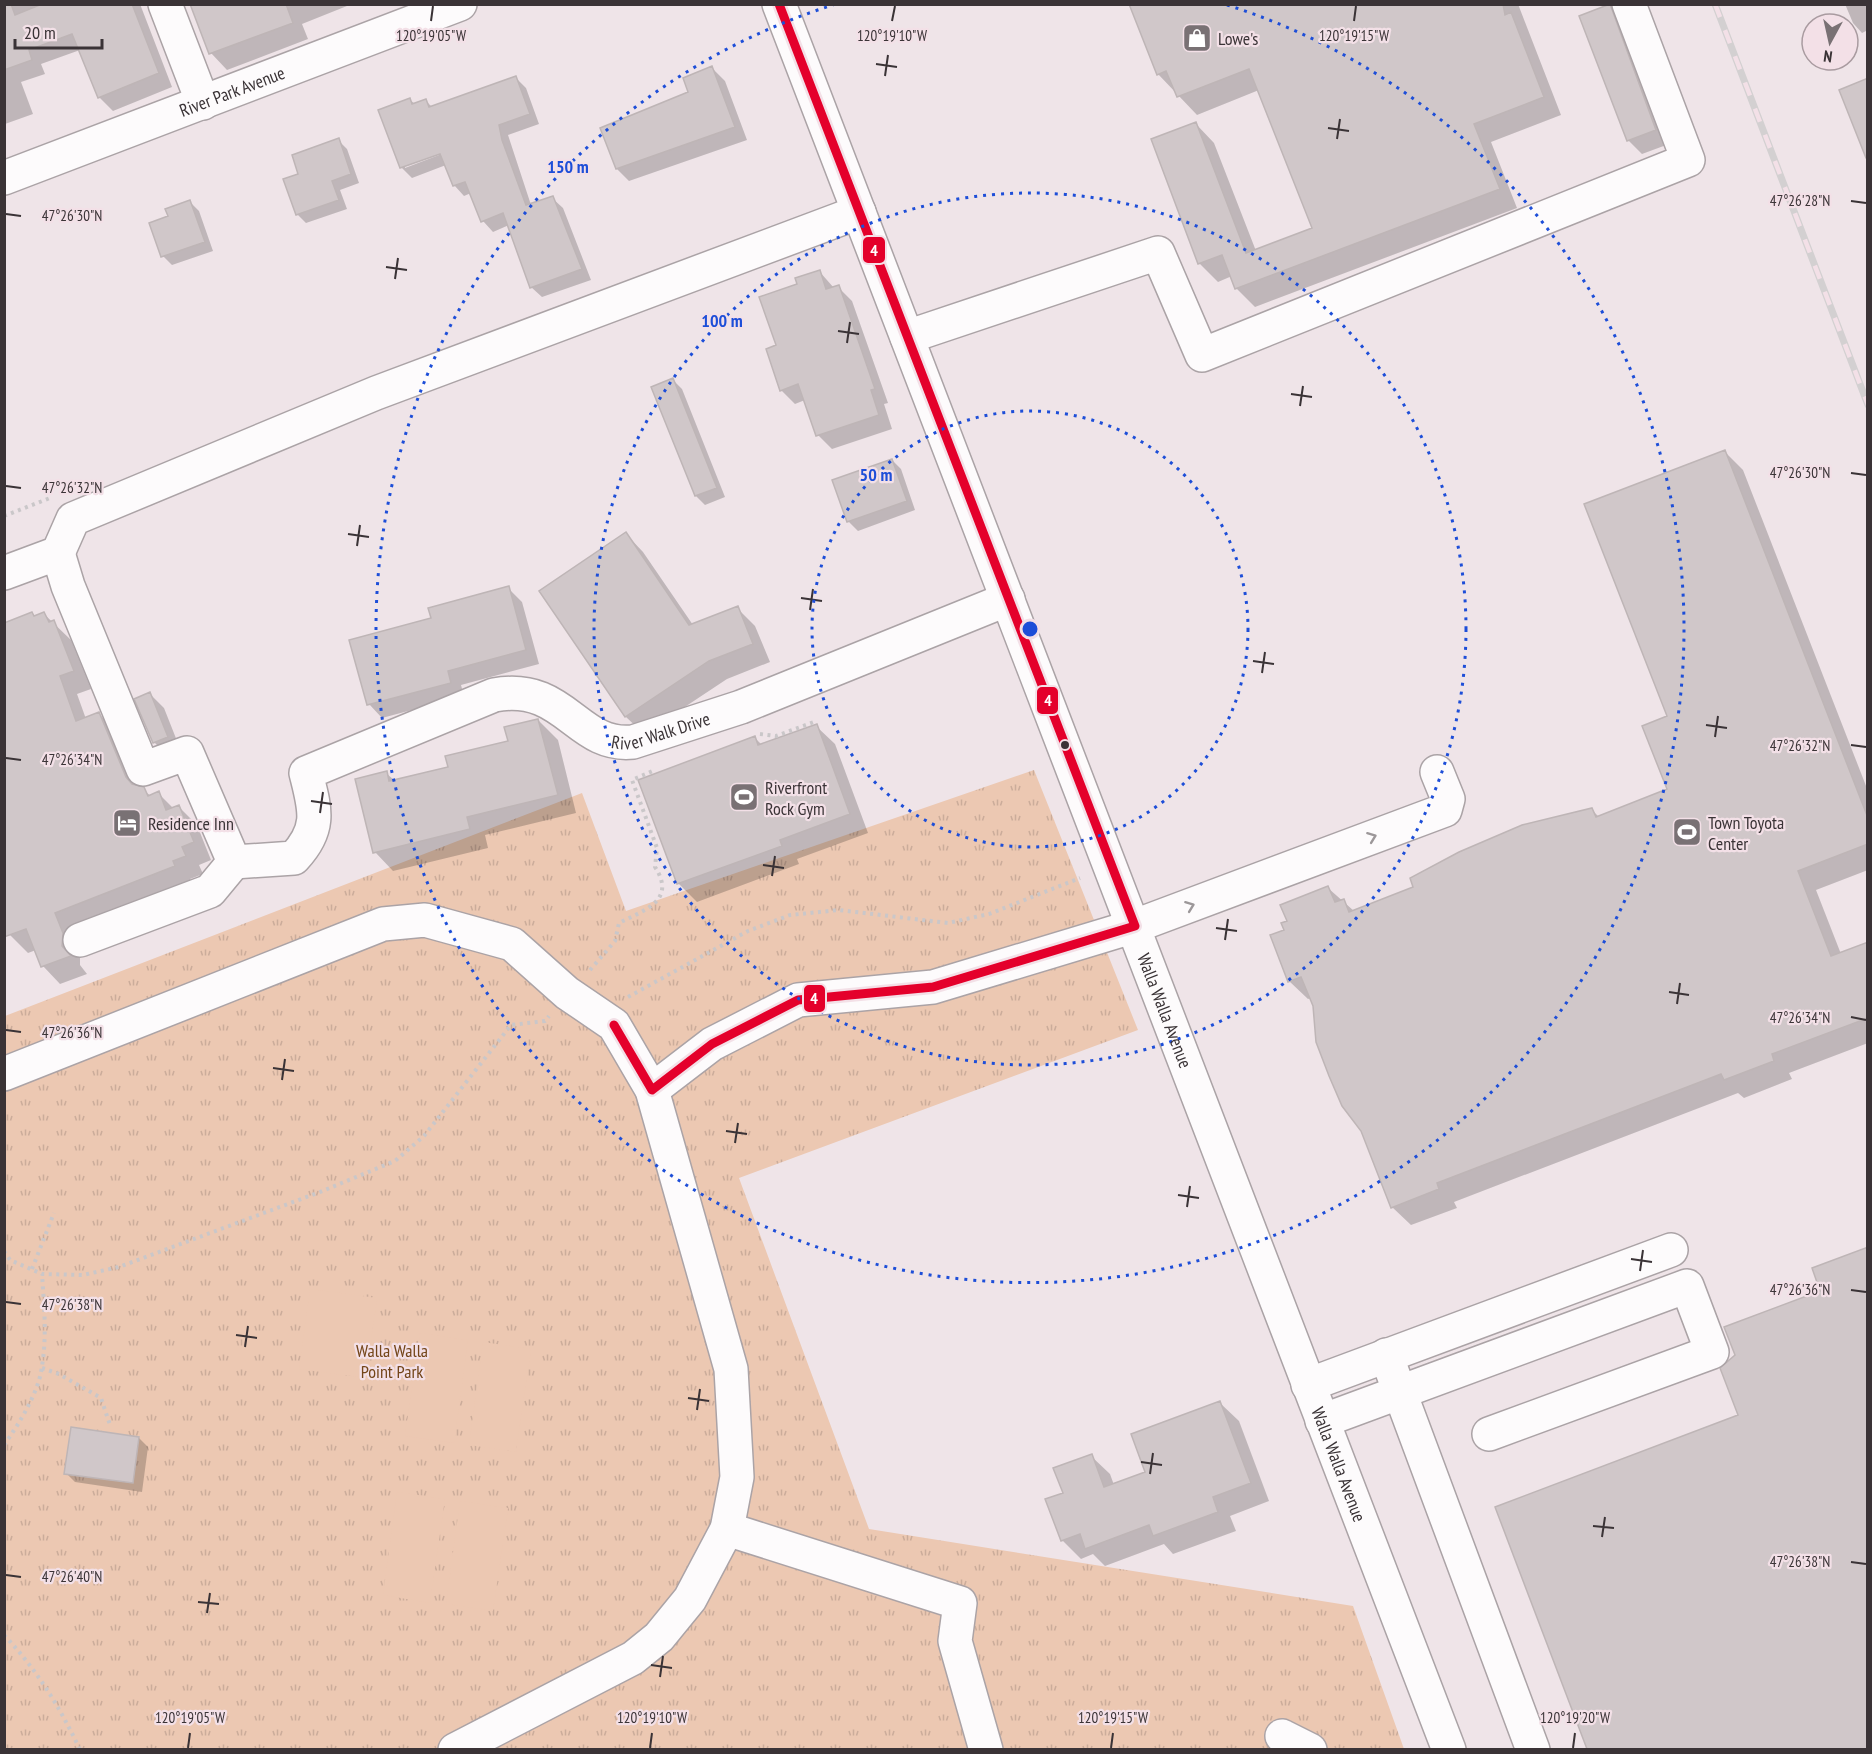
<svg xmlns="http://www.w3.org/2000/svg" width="1872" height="1754" font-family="'PT Sans Narrow',sans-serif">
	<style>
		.park { fill: url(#park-tufts) }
		.pitch { fill: #ecc8b2 }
		.shadow { fill: #0003; fill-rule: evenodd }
		.building { fill: #d0c7c9; stroke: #beb5b6; stroke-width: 1.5 }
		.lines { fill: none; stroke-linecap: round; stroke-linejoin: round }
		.minor-casing { stroke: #aba3a6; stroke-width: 36 }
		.path { stroke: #cac7c9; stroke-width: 4; stroke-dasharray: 3 4.5; stroke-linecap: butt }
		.minor { stroke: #fdfbfc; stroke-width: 33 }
		.rail-casing { stroke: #d3d0d1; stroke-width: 7 }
		.rail { stroke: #f3e0e7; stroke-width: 4.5; stroke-dasharray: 14; stroke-linecap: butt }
		.bus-1-casing { stroke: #f3e0e7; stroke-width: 14 }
		.bus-1 { stroke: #e4002b; stroke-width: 9 }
		.oneway { stroke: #9c9799 }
		.ticks { fill: none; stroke: #3a3336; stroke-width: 2 }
		.ring { fill: none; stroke: #1d4ed8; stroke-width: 3; stroke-dasharray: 3 6 }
		.bus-dot { fill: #3a3336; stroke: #f3e0e7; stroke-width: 2 }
		.labels { text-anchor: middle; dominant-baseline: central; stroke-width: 4.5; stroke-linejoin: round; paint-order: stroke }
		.poi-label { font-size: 18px; fill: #3a3336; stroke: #f3e0e7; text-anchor: start }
		.street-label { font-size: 18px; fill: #3a3336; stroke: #f3e0e7 }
		.park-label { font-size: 18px; fill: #734519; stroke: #f3e0e7 }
		.ticks-label { font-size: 15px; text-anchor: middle; fill: #3a3336; stroke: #f3e0e7; stroke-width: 4.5; stroke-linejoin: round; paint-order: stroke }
		.centre { fill: #1d4ed8; stroke: #f3e0e7; stroke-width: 3 }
		.ring-label { font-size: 18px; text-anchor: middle; font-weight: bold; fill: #1d4ed8; stroke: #f3e0e7; stroke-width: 4.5; stroke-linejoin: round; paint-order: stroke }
		.line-badge { stroke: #f3e0e7; stroke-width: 2 }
		.badge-label { font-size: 16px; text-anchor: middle; font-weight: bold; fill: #fff }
	</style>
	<defs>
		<pattern id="park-tufts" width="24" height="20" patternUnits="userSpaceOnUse" patternTransform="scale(1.5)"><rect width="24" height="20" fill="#ecc8b2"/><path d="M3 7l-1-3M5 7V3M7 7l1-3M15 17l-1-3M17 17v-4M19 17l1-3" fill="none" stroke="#cbac9a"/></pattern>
	</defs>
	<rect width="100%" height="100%" fill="#efe4e8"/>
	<path class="park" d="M1034,770L1138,1030L739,1178L869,1529L1353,1606L1404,1749L5,1750V1016L582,793L626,911Z"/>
	<path class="pitch" d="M310,1289L377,1298L366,1378L299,1369Z
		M420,1333L468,1340L454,1443L405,1436Z
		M483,1342L531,1349L516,1452L469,1445Z
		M397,1492L445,1499L430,1603L383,1595Z
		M460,1501L508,1508L493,1611L446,1604Z"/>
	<path class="shadow" d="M4,4H140L172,87L113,111L99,97L80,50L41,64L45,74L21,82L33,114L5,124Z
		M192,4H352L302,24L308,39L227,70L211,53Z
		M1130,4H1518L1561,115L1491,142L1517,208L1255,307L1236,288L1232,276L1218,282L1199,263L1196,124L1214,143L1256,251L1314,229L1259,90L1197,115L1158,74Z
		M1845,4H1868V30L1862,33L1853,23Z
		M1610,6L1624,20L1669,144L1642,154L1628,140Z
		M712,68L725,81L747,140L629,181L617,169Z
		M515,77L526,88L539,124L508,135L531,205L552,198L563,208L591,280L542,297L531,287L509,225L493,232L483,221L471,193L464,196L454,185L446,165L412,178L401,167L410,100L415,104L425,100L432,107ZM446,150L447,152L405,168V165Z
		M338,140L347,149L359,183L340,190L347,209L306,223L297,214L300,175Z
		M190,202L199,211L213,251L172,265L163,256L170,217Z
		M819,271L834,288L838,287L852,301L888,403L884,404L892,429L832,449L818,435L805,400L795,404L781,390L778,346L799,285Z
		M673,380L682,389L725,497L705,505L696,496Z
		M1725,452L1743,470L1868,791V870L1816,890L1841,954L1868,944V1043L1789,1073L1792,1079L1744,1098L1738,1093L1454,1202L1457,1208L1411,1225L1392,1207L1311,998L1308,999L1289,981L1286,931L1288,922L1328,888L1354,911L1415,888L1592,810L1599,817L1669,790L1668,717Z
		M892,460L901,469L915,510L858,531L849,522L834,481Z
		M626,534L643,552L693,625L737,608L755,626L770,662L727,679L644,734L626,717L541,592Z
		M508,588L522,602L539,664L461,685L464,696L382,718L369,704Z
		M32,613L36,617L44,614L71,640L91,689L77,694L86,719L99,714L117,732L140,788L151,796L158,793L174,809L179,807L197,825L211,860L199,865L203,874L190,879L192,884L80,952V965L87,974L60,984L43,966L36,950L28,953L10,935L4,922Z
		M150,694L164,708L181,751L168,756L154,742Z
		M539,721L558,740L576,813L485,835L488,848L393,871L375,852L386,773L395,781L449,768L510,742L506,728Z
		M816,726L835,744L868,833L797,859L799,864L697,902L679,884L640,780L755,738L762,745Z
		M1868,1248V1750H1589L1497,1508L1740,1416L1822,1291Z
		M1220,1403L1239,1421L1269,1501L1230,1516L1236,1531L1173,1554L1164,1544L1105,1566L1093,1554L1081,1559L1062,1540L1065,1494L1091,1456L1110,1474L1114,1485L1147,1473Z
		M139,1438L148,1447L142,1492L75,1482L66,1473Z"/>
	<path class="building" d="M4,4H11L15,15L42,4H132L159,73L98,98L72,34L29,50L32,60L4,70Z
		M190,4H286L293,23L209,54Z
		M1129,4H1503L1505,15L1511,12L1544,97L1474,124L1500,189L1235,289L1222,255L1198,264L1151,139L1196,122L1246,253L1312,228L1249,69L1177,97L1166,71L1157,75Z
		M1610,4L1656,130L1627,141L1579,16Z
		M712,66L735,127L616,169L600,128L688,92L683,78Z
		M516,76L530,114L499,125L502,140L526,205L553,196L582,269L530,288L503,213L481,222L465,182L453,186L440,154L400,168L378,110L410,98L412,104L426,99L429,107Z
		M1868,78V158H1866L1839,90Z
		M339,138L351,174L332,181L339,200L296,215L283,179L298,174L292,155Z
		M190,200L205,242L161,257L149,223L168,216L165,209Z
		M820,270L826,289L839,285L875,389L871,390L879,415L816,436L798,384L780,391L766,349L776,345L759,297L797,284L795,278Z
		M673,378L717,488L695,496L651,387Z
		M1725,450L1868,818V844L1798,871L1831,956L1868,942V1018L1772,1054L1774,1061L1724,1080L1721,1074L1437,1183L1439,1189L1391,1208L1361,1131L1342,1106L1329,1076L1316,1042L1313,1006L1301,977L1288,982L1270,935L1284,930L1281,923L1287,921L1280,905L1328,886L1335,902L1344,899L1349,912L1413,887L1410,878L1459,852L1522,825L1592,808L1596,817L1667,789L1642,726L1667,716L1584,504Z
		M892,459L907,501L847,522L832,480Z
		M626,532L689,625L738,606L753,644L709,661L625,717L539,591Z
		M509,586L526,650L448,671L451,683L367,705L349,640L431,618L428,608Z
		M32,612L34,616L44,612L49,622L54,620L74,671L60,676L76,721L99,712L126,777L132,784L144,787L148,796L159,791L166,810L179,805L194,842L182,847L186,856L173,861L175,866L55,913L63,933L62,946L71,956L41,967L26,929L4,937V623Z
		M150,692L168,737L153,743L134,699Z
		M538,719L558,795L467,817L470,829L373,853L355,779L387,771L389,781L448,767L445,756L508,741L504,727Z
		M817,724L850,814L780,840L782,846L677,884L638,780L755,736L758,745Z
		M1868,1247V1749H1587L1495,1507L1738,1415L1720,1368L1735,1355L1724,1327L1820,1291L1812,1268Z
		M1220,1401L1251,1483L1213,1497L1218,1512L1153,1536L1149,1525L1085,1549L1080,1534L1061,1541L1045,1499L1063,1493L1053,1468L1092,1454L1104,1487L1145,1472L1131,1434Z
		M71,1427L139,1437L133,1483L64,1474Z"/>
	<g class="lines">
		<g class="minor-casing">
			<g id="minor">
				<path d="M165,4L203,103"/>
				<path id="s1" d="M779,4L1449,1750"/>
				<path id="s2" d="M4,178L460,4"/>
				<path d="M907,337L1158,253L1202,355L1688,160L1629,4"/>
				<path id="s3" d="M58,553L68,586L143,769L187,753L234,862L294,858C322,828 315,809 306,773L494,695C566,682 576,748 633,742L741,707L1008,599"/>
				<path d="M4,573L58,553L73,519L376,393L859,212"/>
				<path d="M80,940L210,891L234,862"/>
				<path d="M4,1074L383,924L425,920L512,944L567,993L614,1025L652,1090L731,1369L737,1477L727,1529L690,1599L659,1637L633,1658L455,1750"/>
				<path d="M652,1090L712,1044L798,1000L933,987L1135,926L1445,810L1448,799L1437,772"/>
				<path d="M1386,1355L1533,1750"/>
				<path d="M1308,1385L1671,1250"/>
				<path d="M1322,1421L1687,1286L1712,1352L1489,1434"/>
				<path d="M727,1529L960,1603L955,1641L986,1750"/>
				<path d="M1282,1736L1310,1750"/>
			</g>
		</g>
		<path class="path" d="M4,516L50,498
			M760,734L776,736L814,722
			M590,970L615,941L619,923C644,910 677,901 655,867L657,848L632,780L655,770
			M628,997L748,931L790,915L839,910L948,923L989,914L1080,878
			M4,1251L10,1260L42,1274L83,1275L119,1267L320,1192L395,1161L424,1136L511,1025L545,1021L549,1016
			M32,1269L54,1213
			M42,1368L59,1374L101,1398L110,1425
			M4,1445C19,1424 39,1392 42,1366C47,1336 44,1304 42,1274
			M4,1635C37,1670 60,1707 80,1750"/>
		<use href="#minor" class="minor"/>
		<g class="rail-casing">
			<path id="rail" d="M1715,4L1868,405"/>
		</g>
		<use href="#rail" class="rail"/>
		<g class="bus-1-casing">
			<path id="bus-1" d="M614,1025L652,1090L712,1044L798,1000L933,987L1135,926L779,4"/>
		</g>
		<use href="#bus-1" class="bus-1"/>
	</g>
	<defs><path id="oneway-chevron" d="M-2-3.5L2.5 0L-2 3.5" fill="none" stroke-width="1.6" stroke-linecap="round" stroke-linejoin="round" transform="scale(1.5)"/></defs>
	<g class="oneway">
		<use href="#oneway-chevron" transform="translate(1372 837) rotate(-21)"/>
		<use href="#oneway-chevron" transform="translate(1190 906) rotate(-21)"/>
	</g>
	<path class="ticks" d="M431,21L433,6M892,21L895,6M1354,21L1356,6M876,64L897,67M885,76L888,55M1328,128L1349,131M1337,139L1340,119M1851,201L1866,203M6,214L21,216M386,267L407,270M395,279L398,258M838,331L859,334M847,343L850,322M1291,394L1312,397M1300,406L1303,386M1851,473L1866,475M6,486L21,488M348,534L369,537M357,546L360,525M801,598L822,601M810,610L813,589M1253,661L1274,664M1262,673L1265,652M1706,725L1727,728M1715,737L1718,716M1851,745L1866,747M6,758L21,760M311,801L332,804M320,813L323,792M763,865L784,868M772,876L775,856M1216,928L1237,931M1225,940L1228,919M1669,992L1689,995M1677,1004L1680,983M1851,1017L1866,1020M6,1030L21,1032M273,1068L294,1071M282,1080L285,1059M726,1131L747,1134M735,1143L738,1123M1178,1195L1199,1198M1187,1207L1190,1186M1631,1259L1652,1262M1640,1271L1643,1250M1851,1290L1866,1292M6,1302L21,1304M236,1335L257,1338M245,1347L248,1326M688,1398L709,1401M697,1410L700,1389M1141,1462L1162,1465M1150,1474L1153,1453M1593,1526L1614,1528M1602,1537L1605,1517M1851,1562L1866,1564M6,1575L21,1577M198,1602L219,1604M207,1613L210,1593M651,1665L672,1668M660,1677L663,1656M188,1748L190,1733M650,1748L652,1733M1111,1748L1113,1733M1573,1748L1575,1733"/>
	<g class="ring">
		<circle cx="1030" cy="629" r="218"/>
		<circle cx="1030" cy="629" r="436"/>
		<path d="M1227 5A654 654 0 1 1 833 5"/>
	</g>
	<defs>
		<g id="shop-square" transform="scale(1.5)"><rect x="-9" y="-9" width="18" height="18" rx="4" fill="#797174" stroke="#f3e0e7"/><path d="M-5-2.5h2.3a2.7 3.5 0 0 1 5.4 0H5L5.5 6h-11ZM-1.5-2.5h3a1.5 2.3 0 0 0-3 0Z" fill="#fff"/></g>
		<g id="stadium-square" transform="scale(1.5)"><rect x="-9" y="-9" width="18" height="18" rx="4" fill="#797174" stroke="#f3e0e7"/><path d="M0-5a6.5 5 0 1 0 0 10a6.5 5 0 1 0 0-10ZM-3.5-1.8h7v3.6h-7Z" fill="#fff"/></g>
		<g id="hotel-square" transform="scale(1.5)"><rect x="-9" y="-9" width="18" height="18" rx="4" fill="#797174" stroke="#f3e0e7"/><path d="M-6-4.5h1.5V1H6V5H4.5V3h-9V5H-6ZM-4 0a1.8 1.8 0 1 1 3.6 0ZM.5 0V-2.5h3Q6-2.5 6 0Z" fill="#fff"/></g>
	</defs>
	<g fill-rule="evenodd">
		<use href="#shop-square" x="1197" y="38"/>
		<use href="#stadium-square" x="744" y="797"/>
		<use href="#hotel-square" x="127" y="823"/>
		<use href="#stadium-square" x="1687" y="832"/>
	</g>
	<circle class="bus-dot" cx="1065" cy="745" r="5"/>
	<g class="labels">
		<g class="poi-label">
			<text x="1218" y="38">Lowe's</text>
			<text x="765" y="787">Riverfront<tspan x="765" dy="21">Rock Gym</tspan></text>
			<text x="1708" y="822">Town Toyota<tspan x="1708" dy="21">Center</tspan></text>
			<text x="148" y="823">Residence Inn</text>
		</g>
		<g class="street-label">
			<text stroke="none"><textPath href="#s2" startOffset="244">River Park Avenue</textPath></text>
			<text stroke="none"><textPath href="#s3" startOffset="934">River Walk Drive</textPath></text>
			<text stroke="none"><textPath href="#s1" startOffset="1078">Walla Walla Avenue</textPath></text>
			<text stroke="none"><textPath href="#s1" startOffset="1564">Walla Walla Avenue</textPath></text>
		</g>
		<g class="park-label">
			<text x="392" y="1350">Walla Walla<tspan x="392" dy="21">Point Park</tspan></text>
		</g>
	</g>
	<g class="ticks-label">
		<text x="431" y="41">120°19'05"W</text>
		<text x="892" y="41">120°19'10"W</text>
		<text x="1354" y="41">120°19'15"W</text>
		<text x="1800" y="206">47°26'28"N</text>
		<text x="72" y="221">47°26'30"N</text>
		<text x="1800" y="478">47°26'30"N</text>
		<text x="72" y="493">47°26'32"N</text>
		<text x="1800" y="751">47°26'32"N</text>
		<text x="72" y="765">47°26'34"N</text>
		<text x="1800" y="1023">47°26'34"N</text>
		<text x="72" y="1038">47°26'36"N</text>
		<text x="1800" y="1295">47°26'36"N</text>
		<text x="72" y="1310">47°26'38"N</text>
		<text x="1800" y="1567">47°26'38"N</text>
		<text x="72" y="1582">47°26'40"N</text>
		<text x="190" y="1723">120°19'05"W</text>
		<text x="652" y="1723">120°19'10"W</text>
		<text x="1113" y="1723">120°19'15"W</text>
		<text x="1575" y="1723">120°19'20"W</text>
	</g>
	<circle cx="1030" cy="629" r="9" class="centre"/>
	<g class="ring-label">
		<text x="568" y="173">150 m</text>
		<text x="722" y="327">100 m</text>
		<text x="876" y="481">50 m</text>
	</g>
	<g class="line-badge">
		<rect x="862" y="236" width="24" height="28" rx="6" fill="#e4002b"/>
		<rect x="1036" y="686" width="23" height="29" rx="6" fill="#e4002b"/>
		<rect x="803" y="984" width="23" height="29" rx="6" fill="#e4002b"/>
	</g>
	<g class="badge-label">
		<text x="874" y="256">4</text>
		<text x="1048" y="706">4</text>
		<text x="814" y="1004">4</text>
	</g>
	<rect width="1872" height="1754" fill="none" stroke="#3a3336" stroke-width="12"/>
	<g transform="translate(1830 42) rotate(188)"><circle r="28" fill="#f3e0e7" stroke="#a99ba0" stroke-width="1.5"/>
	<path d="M0-4.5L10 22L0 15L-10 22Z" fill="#797174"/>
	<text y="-9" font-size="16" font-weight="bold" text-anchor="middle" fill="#3a3336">N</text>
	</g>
	<path d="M15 39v9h87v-9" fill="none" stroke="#3a3336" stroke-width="3"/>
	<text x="24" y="39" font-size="18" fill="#3a3336" stroke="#f3e0e7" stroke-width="4.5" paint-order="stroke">20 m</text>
</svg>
